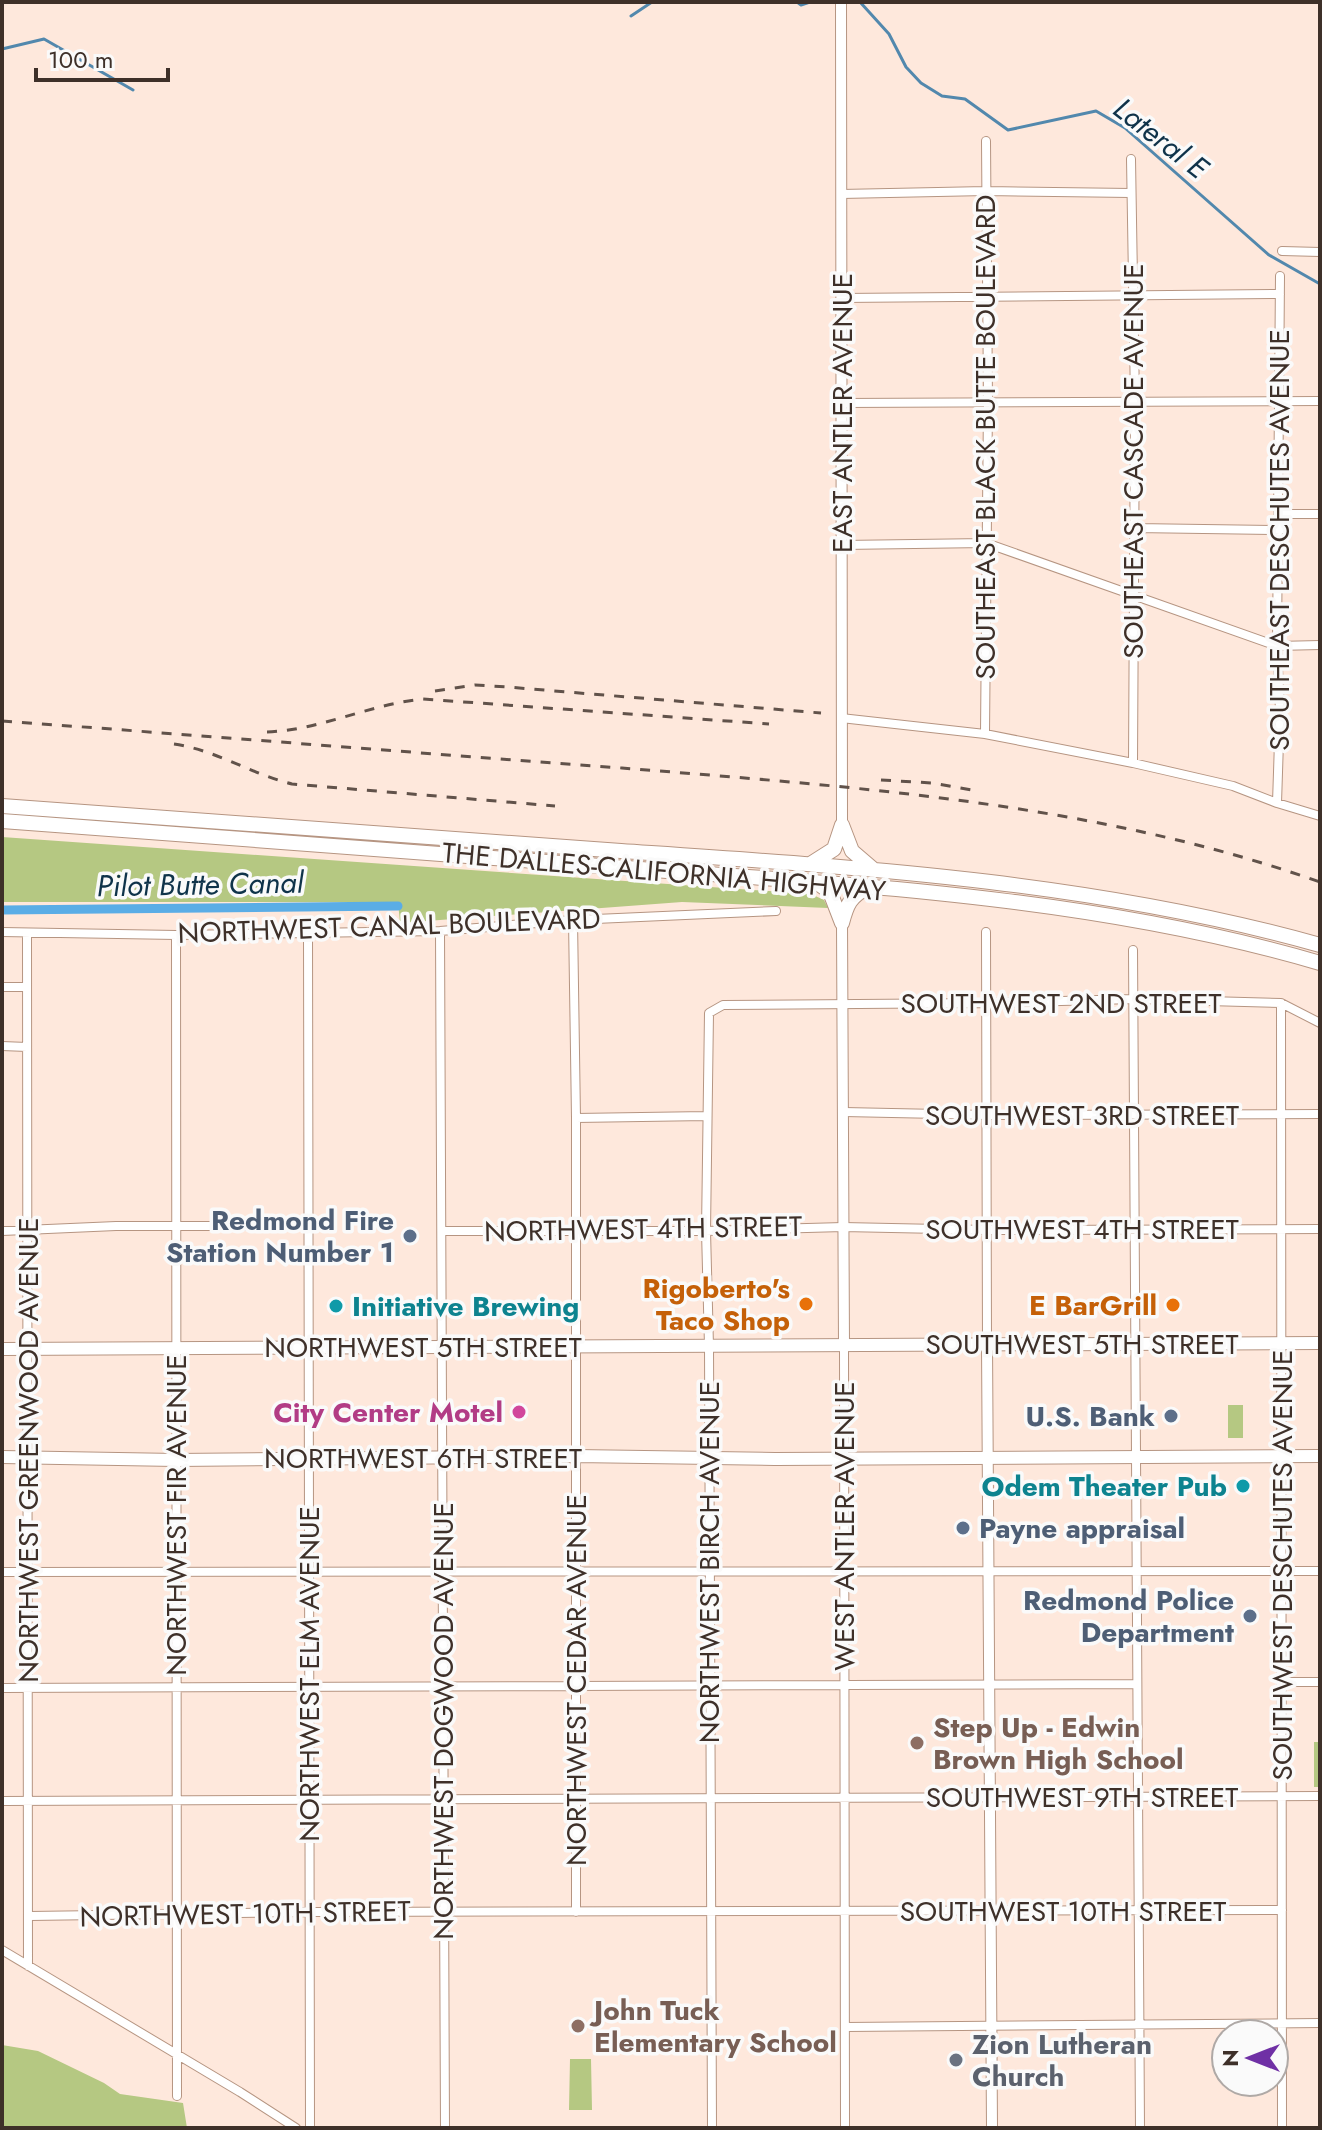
<svg xmlns="http://www.w3.org/2000/svg" width="1322" height="2130" font-family="Jost,sans-serif">
	<style>
		.green { fill: #b5c882 }
		.lines { fill: none; stroke-linecap: round; stroke-linejoin: round }
		.stream { stroke: #5288ad; stroke-width: 3 }
		.canal { stroke: #5aade6; stroke-width: 9 }
		.minor-casing { stroke: #b69582; stroke-width: 10 }
		.tertiary-casing { stroke: #b69582; stroke-width: 12 }
		.primary-casing { stroke: #b69582; stroke-width: 14 }
		.trunk-casing { stroke: #b69582; stroke-width: 16 }
		.minor { stroke: #fff; stroke-width: 8 }
		.tertiary { stroke: #fff; stroke-width: 10 }
		.primary { stroke: #fff; stroke-width: 12 }
		.trunk { stroke: #fff; stroke-width: 14 }
		.rail { stroke: #61524a; stroke-width: 3; stroke-dasharray: 10 10; stroke-linecap: butt }
		.service-dot { fill: #5c6f8a; stroke: #fafafa; stroke-width: 3 }
		.food-dot { fill: #e8710a; stroke: #fafafa; stroke-width: 3 }
		.culture-dot { fill: #0f9aa8; stroke: #fafafa; stroke-width: 3 }
		.hotel-dot { fill: #d1479c; stroke: #fafafa; stroke-width: 3 }
		.education-dot { fill: #8d6e63; stroke: #fafafa; stroke-width: 3 }
		.worship-dot { fill: #6b7280; stroke: #fafafa; stroke-width: 3 }
		.labels { text-anchor: middle; dominant-baseline: central; stroke-width: 7; stroke-linejoin: round; paint-order: stroke }
		.street-label { font-size: 28px; fill: #3e3029; stroke: #fafafa }
		.service-label { font-size: 28px; font-weight: bold; fill: #4e5e75; stroke: #fafafa; text-anchor: end }
		.food-label { font-size: 28px; font-weight: bold; fill: #c56008; stroke: #fafafa; text-anchor: end }
		.culture-label { font-size: 28px; font-weight: bold; fill: #0d838f; stroke: #fafafa; text-anchor: start }
		.hotel-label { font-size: 28px; font-weight: bold; fill: #b23c85; stroke: #fafafa; text-anchor: end }
		.education-label { font-size: 28px; font-weight: bold; fill: #785e54; stroke: #fafafa; text-anchor: start }
		.worship-label { font-size: 28px; font-weight: bold; fill: #5b616d; stroke: #fafafa; text-anchor: start }
		.water-label { font-size: 30px; font-style: italic; fill: #0f334a; stroke: #fafafa }
	</style>
	<rect width="100%" height="100%" fill="#fee8dc"/>
	<path class="green" d="M2,837L811,894L824,900L828,908L682,902L400,923L398,902H2Z
		M1228,1405H1243V1438H1228Z
		M1314,1742H1320V1787H1314Z
		M2,2045L38,2051L104,2083L120,2094L183,2103L187,2128H2Z
		M570,2059H591L592,2110H569Z"/>
	<g class="lines">
		<path class="stream" d="M797,2L801,5L810,2
			M860,2L889,34L906,67L921,83L942,96L965,99L1008,130L1096,111L1125,128L1269,255L1320,284
			M631,16L652,2
			M2,49L44,39L133,90"/>
		<path class="canal" d="M2,910L398,906"/>
		<g class="minor-casing">
			<path id="minor" d="M1131,159L1135,401L1133,763
				M841,194L986,191L1131,193
				M1282,251L1320,252
				M841,298L1280,294
				M842,403L1320,401
				M1280,514H1320
				M1135,528L1280,530
				M842,545L986,543L1277,646L1320,645
				M841,718L985,734L1133,763L1233,786L1277,803L1320,816
				M985,734L988,402L986,141
				M1277,803L1280,711L1277,646L1280,276
				M573,920L576,1118V1912
				M308,931L310,2128
				M440,931L445,2128
				M2,932L176,935L440,931L573,920L776,911
				M986,932L987,1344
				M27,933L28,1966
				M176,935L177,2096
				M1133,950L1140,2128
				M2,987H27
				M1281,1003L1282,2128
				M2,1046L27,1047
				M844,1112L987,1115L1320,1114
				M576,1118L707,1116
				M2,1231L116,1226H308
				M442,1231H706L843,1227L988,1230L1320,1229
				M844,1345L845,2128
				M2,1572L1320,1571
				M1282,1682H1320
				M2,1688L1137,1684
				M2,1801L1320,1796
				M30,1916L310,1912L1282,1910
				M2,1950L240,2092L296,2128
				M845,2027L1320,2023
				M712,2128L709,1346L706,1231L709,1013L723,1005L986,1003L1134,999L1281,1003L1320,1023"/>
		</g>
		<g class="tertiary-casing">
			<path id="tertiary" d="M841,2L842,825
				M842,923L844,1345
				M987,1344L992,2128"/>
		</g>
		<g class="primary-casing">
			<path id="primary" d="M2,1349L1320,1343
				M2,1457L176,1460L576,1456L775,1459L1320,1456"/>
		</g>
		<g class="trunk-casing">
			<path id="trunk" d="M2,806C208,821 414,837 621,851C855,867 1093,881 1320,945
				M2,821C224,838 446,854 667,871C886,887 1109,901 1320,963
				M842,825L852,851L873,869
				M812,863L834,849L842,825
				M816,882L830,892L842,923
				M842,923C847,904 850,897 868,887"/>
		</g>
		<use href="#minor" class="minor"/>
		<use href="#tertiary" class="tertiary"/>
		<use href="#primary" class="primary"/>
		<use href="#trunk" class="trunk"/>
		<path class="rail" d="M435,691L475,685L507,687L821,713
			M2,721C209,736 416,753 622,768C857,787 1096,803 1320,882
			M267,732C321,730 370,704 423,699L769,724
			M174,744C216,750 251,774 292,784L555,806
			M881,780L932,783L972,790"/>
	</g>
	<g class="service-dot">
		<circle cx="410" cy="1236" r="8"/>
		<circle cx="1171" cy="1416" r="8"/>
		<circle cx="963" cy="1528" r="8"/>
		<circle cx="1250" cy="1616" r="8"/>
	</g>
	<g class="food-dot">
		<circle cx="806" cy="1304" r="8"/>
		<circle cx="1173" cy="1305" r="8"/>
	</g>
	<g class="culture-dot">
		<circle cx="336" cy="1306" r="8"/>
		<circle cx="1243" cy="1486" r="8"/>
	</g>
	<circle class="hotel-dot" cx="519" cy="1412" r="8"/>
	<g class="education-dot">
		<circle cx="917" cy="1743" r="8"/>
		<circle cx="578" cy="2026" r="8"/>
	</g>
	<circle class="worship-dot" cx="956" cy="2060" r="8"/>
	<g class="labels">
		<g class="street-label">
			<text transform="translate(842 413) rotate(-90)">EAST ANTLER AVENUE</text>
			<text transform="translate(985 437) rotate(-90)">SOUTHEAST BLACK BUTTE BOULEVARD</text>
			<text transform="translate(1133 461) rotate(-90)">SOUTHEAST CASCADE AVENUE</text>
			<text transform="translate(1279 540) rotate(-90)">SOUTHEAST DESCHUTES AVENUE</text>
			<text transform="translate(664 872) rotate(5)">THE DALLES-CALIFORNIA HIGHWAY</text>
			<text transform="translate(389 926) rotate(-2)">NORTHWEST CANAL BOULEVARD</text>
			<text x="1061" y="1003">SOUTHWEST 2ND STREET</text>
			<text x="1082" y="1115">SOUTHWEST 3RD STREET</text>
			<text transform="translate(643 1229) rotate(-1)">NORTHWEST 4TH STREET</text>
			<text x="1082" y="1229">SOUTHWEST 4TH STREET</text>
			<text x="1082" y="1344">SOUTHWEST 5TH STREET</text>
			<text x="423" y="1347">NORTHWEST 5TH STREET</text>
			<text transform="translate(28 1450) rotate(-90)">NORTHWEST GREENWOOD AVENUE</text>
			<text x="423" y="1458">NORTHWEST 6TH STREET</text>
			<text transform="translate(176 1515) rotate(-90)">NORTHWEST FIR AVENUE</text>
			<text transform="translate(844 1526) rotate(-90)">WEST ANTLER AVENUE</text>
			<text transform="translate(709 1562) rotate(-90)">NORTHWEST BIRCH AVENUE</text>
			<text transform="translate(1282 1565) rotate(-90)">SOUTHWEST DESCHUTES AVENUE</text>
			<text transform="translate(309 1674) rotate(-90)">NORTHWEST ELM AVENUE</text>
			<text transform="translate(576 1680) rotate(-90)">NORTHWEST CEDAR AVENUE</text>
			<text transform="translate(443 1721) rotate(-90)">NORTHWEST DOGWOOD AVENUE</text>
			<text x="1082" y="1797">SOUTHWEST 9TH STREET</text>
			<text x="1063" y="1911">SOUTHWEST 10TH STREET</text>
			<text transform="translate(245 1914) rotate(-1)">NORTHWEST 10TH STREET</text>
		</g>
		<g class="service-label">
			<text x="394" y="1220">Redmond Fire<tspan x="394" dy="32">Station Number 1</tspan></text>
			<text x="1155" y="1416">U.S. Bank</text>
			<text x="979" y="1528" text-anchor="start">Payne appraisal</text>
			<text x="1234" y="1600">Redmond Police<tspan x="1234" dy="32">Department</tspan></text>
		</g>
		<g class="food-label">
			<text x="790" y="1288">Rigoberto's<tspan x="790" dy="32">Taco Shop</tspan></text>
			<text x="1157" y="1305">E BarGrill</text>
		</g>
		<g class="culture-label">
			<text x="352" y="1306">Initiative Brewing</text>
			<text x="1227" y="1486" text-anchor="end">Odem Theater Pub</text>
		</g>
		<g class="hotel-label">
			<text x="503" y="1412">City Center Motel</text>
		</g>
		<g class="education-label">
			<text x="933" y="1727">Step Up - Edwin<tspan x="933" dy="32">Brown High School</tspan></text>
			<text x="594" y="2010">John Tuck<tspan x="594" dy="32">Elementary School</tspan></text>
		</g>
		<g class="worship-label">
			<text x="972" y="2044">Zion Lutheran<tspan x="972" dy="32">Church</tspan></text>
		</g>
		<g class="water-label">
			<text transform="translate(1161 138) rotate(38)">Lateral E</text>
			<text transform="translate(200 884) rotate(-1)">Pilot Butte Canal</text>
		</g>
	</g>
	<rect width="1322" height="2130" fill="none" stroke="#3e3029" stroke-width="8"/>
	<g transform="translate(1250 2058) rotate(270)"><circle r="38" fill="#fafafa" stroke="#afa9a6" stroke-width="2"/>
	<path d="M0-6L14 30L0 20L-14 30Z" fill="#6f30a5"/>
	<text y="-12" font-size="22" font-weight="bold" text-anchor="middle" fill="#3e3029">N</text>
	</g>
	<path d="M36 68v12h132v-12" fill="none" stroke="#3e3029" stroke-width="4"/>
	<text x="48" y="68" font-size="24" fill="#3e3029" stroke="#fafafa" stroke-width="6" paint-order="stroke">100 m</text>
</svg>
